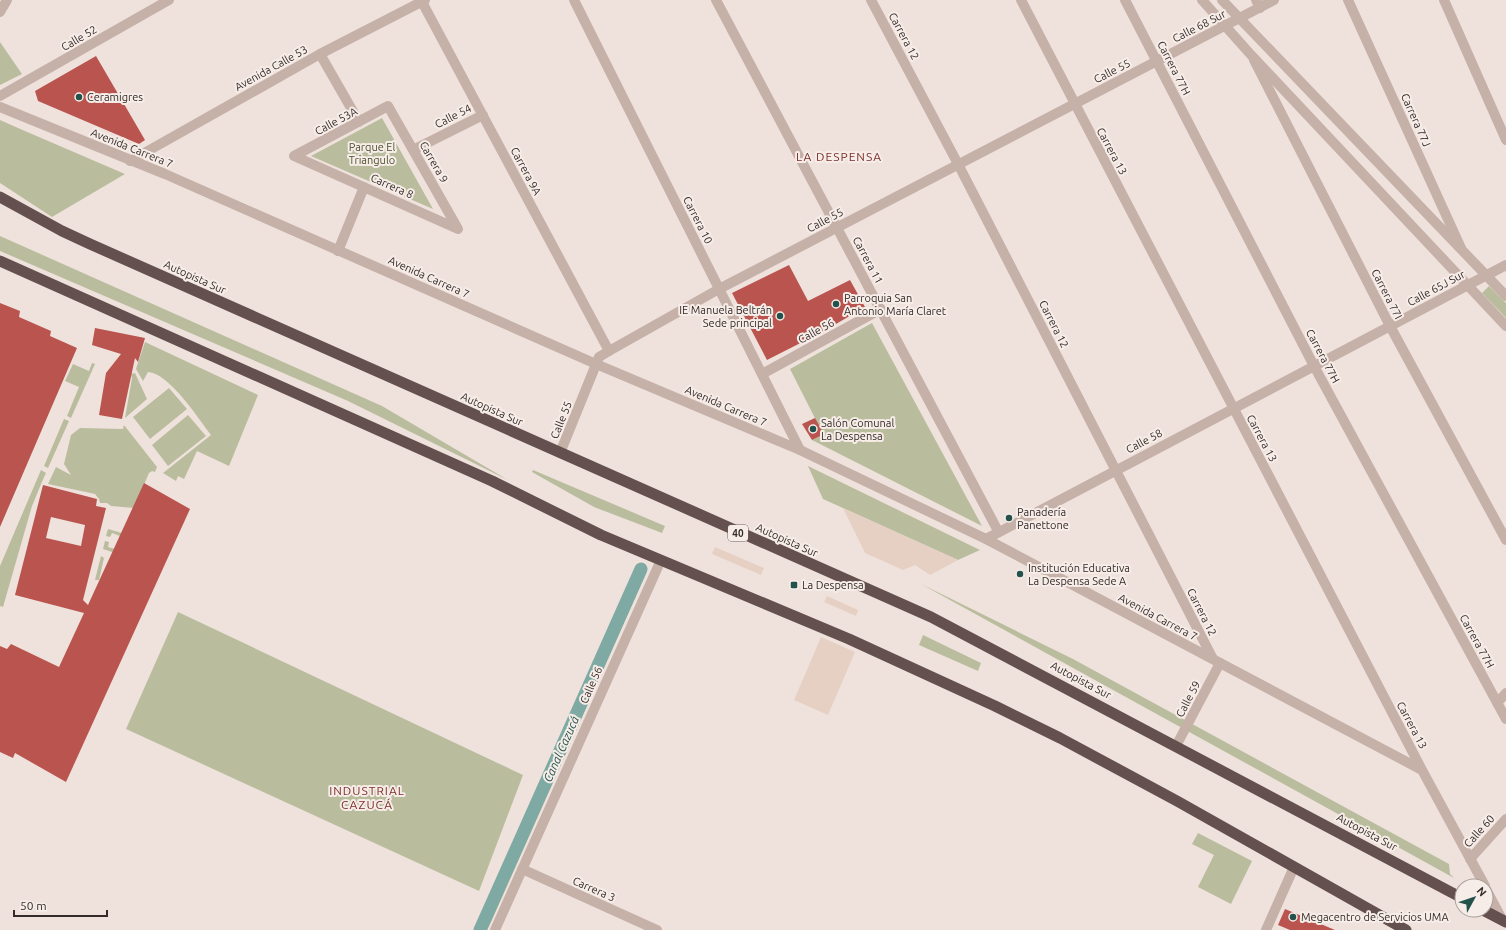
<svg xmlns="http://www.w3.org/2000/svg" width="1506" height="930" font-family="Ubuntu,sans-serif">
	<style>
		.green { fill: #b9bd9d }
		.plaza { fill: #e6d0c4 }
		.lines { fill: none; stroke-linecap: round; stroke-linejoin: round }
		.canal { stroke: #7eaaa3; stroke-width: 13 }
		.building { fill: #ba544f; fill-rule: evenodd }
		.minor { stroke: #c6b1a9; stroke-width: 10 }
		.tertiary { stroke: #c6b1a9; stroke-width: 10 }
		.trunk { stroke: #64504e; stroke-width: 11 }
		.poi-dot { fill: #22524b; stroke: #f7ede8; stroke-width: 1.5 }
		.labels { text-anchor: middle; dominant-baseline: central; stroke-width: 4; stroke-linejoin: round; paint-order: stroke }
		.shield { fill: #f7ede8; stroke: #6e6462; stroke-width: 1 }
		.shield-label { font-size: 10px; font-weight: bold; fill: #342a28 }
		.street-label { font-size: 11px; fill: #342a28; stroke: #f7ede8 }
		.poi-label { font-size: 11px; fill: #342a28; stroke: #f7ede8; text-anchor: start }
		.park-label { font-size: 11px; fill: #4a502e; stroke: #f7ede8 }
		.neighbourhood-label { font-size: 12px; letter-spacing: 1px; fill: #7b2c29; stroke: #f7ede8 }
		.water-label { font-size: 12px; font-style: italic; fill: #22524b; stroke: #f7ede8 }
	</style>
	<rect width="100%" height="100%" fill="#efe2dc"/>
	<path class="green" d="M0,42L22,74L0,85Z
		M382,118L433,209L311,156Z
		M0,120L18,128L125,174L52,217L0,183Z
		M0,236L382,406L508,480L348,401L0,251Z
		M1489,286L1506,303V318L1482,293Z
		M872,323L982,526L812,440L823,434L790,369Z
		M145,342L258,395L229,466L197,451L184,479L178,476L176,481L163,473L211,435C198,418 169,373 148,372L143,381L136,369Z
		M92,363L95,364L71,418L67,416L79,387L65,381L73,364L89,371Z
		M135,373L147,399L125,418L132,378L131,374Z
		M169,388L187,409L150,439L133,417Z
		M188,415L206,436L168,466L152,445Z
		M64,419L69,421L48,468L44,466Z
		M124,425L157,467L155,472L152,471L149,473L134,508L111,506L107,503H100L99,499L95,494L48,484L56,467L71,475L64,464L71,435L80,428L123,429Z
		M808,466L980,550L958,560L823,499Z
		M41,470L46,473L44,477L32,506L3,607L0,606V566Z
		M533,470L665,526L662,533L594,507L532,472Z
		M108,529L122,533L115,553L103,549L105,541L109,542L108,547L115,549L120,536L112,533L110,537L106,536Z
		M101,556L104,558L99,580H95Z
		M636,566L647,571L491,922L487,930H474Z
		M921,584L1073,659L1449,864L1450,874L1454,878Z
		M178,612L523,775L479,891L126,729Z
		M923,635L981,663L978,671L919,645Z
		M1198,833L1252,861L1231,904L1198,887L1214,855L1192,844Z"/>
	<path class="plaza" d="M843,508L958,560L930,575L915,565L903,570L865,553Z
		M715,547L764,568L761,575L712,554Z
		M827,596L858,610L856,616L824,602Z
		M821,637L855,652L828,715L794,700Z"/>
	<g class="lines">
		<path class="canal" d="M480,930L641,569"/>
	</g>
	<path class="building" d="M96,56L145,140L139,144L38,101L35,91Z
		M789,265L808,301L850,280L865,307L824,331L767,360L732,293Z
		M0,303L20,311L19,317L51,331L50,336L77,348L0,527Z
		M95,328L145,338L138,362L135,358L122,419L99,415L106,373L121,354L92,345Z
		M815,418L824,434L812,440L802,424Z
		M144,483L190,509L66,782L15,753L13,758L0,752V646L7,649L11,644L59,667L84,613L15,595L43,485L97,499L96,506L106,508L83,600L88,605ZM51,517L85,525L81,546L46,538Z
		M1285,909L1335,930H1290L1278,925Z"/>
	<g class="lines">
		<path class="minor" d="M574,0L800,450
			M716,0L998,531
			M871,0L958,164L1213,659
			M1125,0L1314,366L1506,719
			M1256,0L1260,8
			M1348,0L1461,248
			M1444,0L1506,140
			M422,2L609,351
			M320,54L359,122
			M1254,60L1390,326L1506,540
			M0,96L169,0
			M413,150L483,115
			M294,156L388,106L458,229
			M294,156L458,229
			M338,251L364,187
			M762,374L881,309
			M986,539L1506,265
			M1497,703L1506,693
			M1176,746L1220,663
			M1470,859L1506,819
			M522,869L657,930
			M495,930L661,560
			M1266,930L1294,867"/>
		<path class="tertiary" d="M1021,0L1422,770L1485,886
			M1202,0L1252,56L1506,326
			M1222,0L1506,296
			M0,12L7,0
			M0,107L165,174L596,364L800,450L986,539L1422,770
			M130,161L320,54L425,0
			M560,453L599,357L609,351L719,289L1274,0
			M1486,889L1503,921"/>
		<path class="trunk" d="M0,197L62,231L90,244L931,617L1462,898
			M0,261L492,481L601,535L849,639L995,706L1060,738L1177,801L1406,930
			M1483,910L1506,922"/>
	</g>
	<g class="poi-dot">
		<circle cx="79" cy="97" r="4"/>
		<circle cx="836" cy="304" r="4"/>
		<circle cx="780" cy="316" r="4"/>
		<circle cx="813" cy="429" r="4"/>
		<circle cx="1009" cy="518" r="4"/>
		<circle cx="1020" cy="574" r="4"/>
		<rect x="790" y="581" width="8" height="8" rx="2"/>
		<circle cx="1293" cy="917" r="4"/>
	</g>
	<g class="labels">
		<rect class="shield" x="728" y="525" width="20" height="16" rx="3"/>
		<g class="shield-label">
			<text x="738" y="533">40</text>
		</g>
		<g class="street-label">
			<text transform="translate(1199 26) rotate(-27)">Calle 68 Sur</text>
			<text transform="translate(904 36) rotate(62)">Carrera 12</text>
			<text transform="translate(79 38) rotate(-30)">Calle 52</text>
			<text transform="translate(271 68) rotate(-29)">Avenida Calle 53</text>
			<text transform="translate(1174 68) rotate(63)">Carrera 77H</text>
			<text transform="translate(1112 71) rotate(-27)">Calle 55</text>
			<text transform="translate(453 116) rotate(-27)">Calle 54</text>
			<text transform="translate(1416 120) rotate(66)">Carrera 77J</text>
			<text transform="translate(336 121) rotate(-28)">Calle 53A</text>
			<text transform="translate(132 148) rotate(22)">Avenida Carrera 7</text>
			<text transform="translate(1112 151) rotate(62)">Carrera 13</text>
			<text transform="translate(434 162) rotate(60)">Carrera 9</text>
			<text transform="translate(526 171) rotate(62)">Carrera 9A</text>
			<text transform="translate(392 186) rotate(24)">Carrera 8</text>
			<text transform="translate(698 220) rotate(63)">Carrera 10</text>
			<text transform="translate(825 220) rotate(-28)">Calle 55</text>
			<text transform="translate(868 260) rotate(62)">Carrera 11</text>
			<text transform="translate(195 277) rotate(24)">Autopista Sur</text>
			<text transform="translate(429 277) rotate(24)">Avenida Carrera 7</text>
			<text transform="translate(1436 288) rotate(-28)">Calle 65J Sur</text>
			<text transform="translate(1387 294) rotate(63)">Carrera 77I</text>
			<text transform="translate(1054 324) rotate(63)">Carrera 12</text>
			<text transform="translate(816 331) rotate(-29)">Calle 56</text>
			<text transform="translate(1323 356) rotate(62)">Carrera 77H</text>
			<text transform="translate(726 406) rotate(23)">Avenida Carrera 7</text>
			<text transform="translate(492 409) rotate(24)">Autopista Sur</text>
			<text transform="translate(561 420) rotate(-68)">Calle 55</text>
			<text transform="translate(1262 438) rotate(62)">Carrera 13</text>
			<text transform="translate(1144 441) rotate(-28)">Calle 58</text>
			<text transform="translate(787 540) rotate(24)">Autopista Sur</text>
			<text transform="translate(1202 612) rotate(63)">Carrera 12</text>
			<text transform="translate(1158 617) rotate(28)">Avenida Carrera 7</text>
			<text transform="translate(1477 641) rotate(61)">Carrera 77H</text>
			<text transform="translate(1081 680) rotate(28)">Autopista Sur</text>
			<text transform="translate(591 685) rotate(-66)">Calle 56</text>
			<text transform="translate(1188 699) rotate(-62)">Calle 59</text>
			<text transform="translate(1412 725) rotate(62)">Carrera 13</text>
			<text transform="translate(1479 831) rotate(-48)">Calle 60</text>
			<text transform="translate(1367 832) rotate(28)">Autopista Sur</text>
			<text transform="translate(594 889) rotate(24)">Carrera 3</text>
		</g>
		<g class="poi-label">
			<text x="87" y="97">Ceramigres</text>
			<text x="844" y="298">Parroquia San<tspan x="844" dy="13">Antonio María Claret</tspan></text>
			<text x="772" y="310" text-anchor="end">IE Manuela Beltrán<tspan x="772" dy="13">Sede principal</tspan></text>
			<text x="821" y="423">Salón Comunal<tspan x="821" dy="13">La Despensa</tspan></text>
			<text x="1017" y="512">Panadería<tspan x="1017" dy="13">Panettone</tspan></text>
			<text x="1028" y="568">Institución Educativa<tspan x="1028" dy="13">La Despensa Sede A</tspan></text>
			<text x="802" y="585">La Despensa</text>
			<text x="1301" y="917">Megacentro de Servicios UMA</text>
		</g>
		<g class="park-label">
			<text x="372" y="147">Parque El<tspan x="372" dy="13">Triangulo</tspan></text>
		</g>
		<g class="neighbourhood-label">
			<text x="839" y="156">LA DESPENSA</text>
			<text x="367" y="790">INDUSTRIAL<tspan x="367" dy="14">CAZUCÁ</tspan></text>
		</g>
		<g class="water-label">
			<text transform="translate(561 749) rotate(-66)">Canal Cazucá</text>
		</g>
	</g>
	<g transform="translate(1474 898) rotate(50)"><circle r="19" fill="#f7ede8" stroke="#a99f9b"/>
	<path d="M0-3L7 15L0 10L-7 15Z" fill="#22524b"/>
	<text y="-6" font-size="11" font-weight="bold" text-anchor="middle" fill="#342a28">N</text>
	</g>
	<path d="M14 910v6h93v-6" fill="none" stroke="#342a28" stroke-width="2"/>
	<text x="20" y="910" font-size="12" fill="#342a28" stroke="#f7ede8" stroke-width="3" paint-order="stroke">50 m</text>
</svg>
